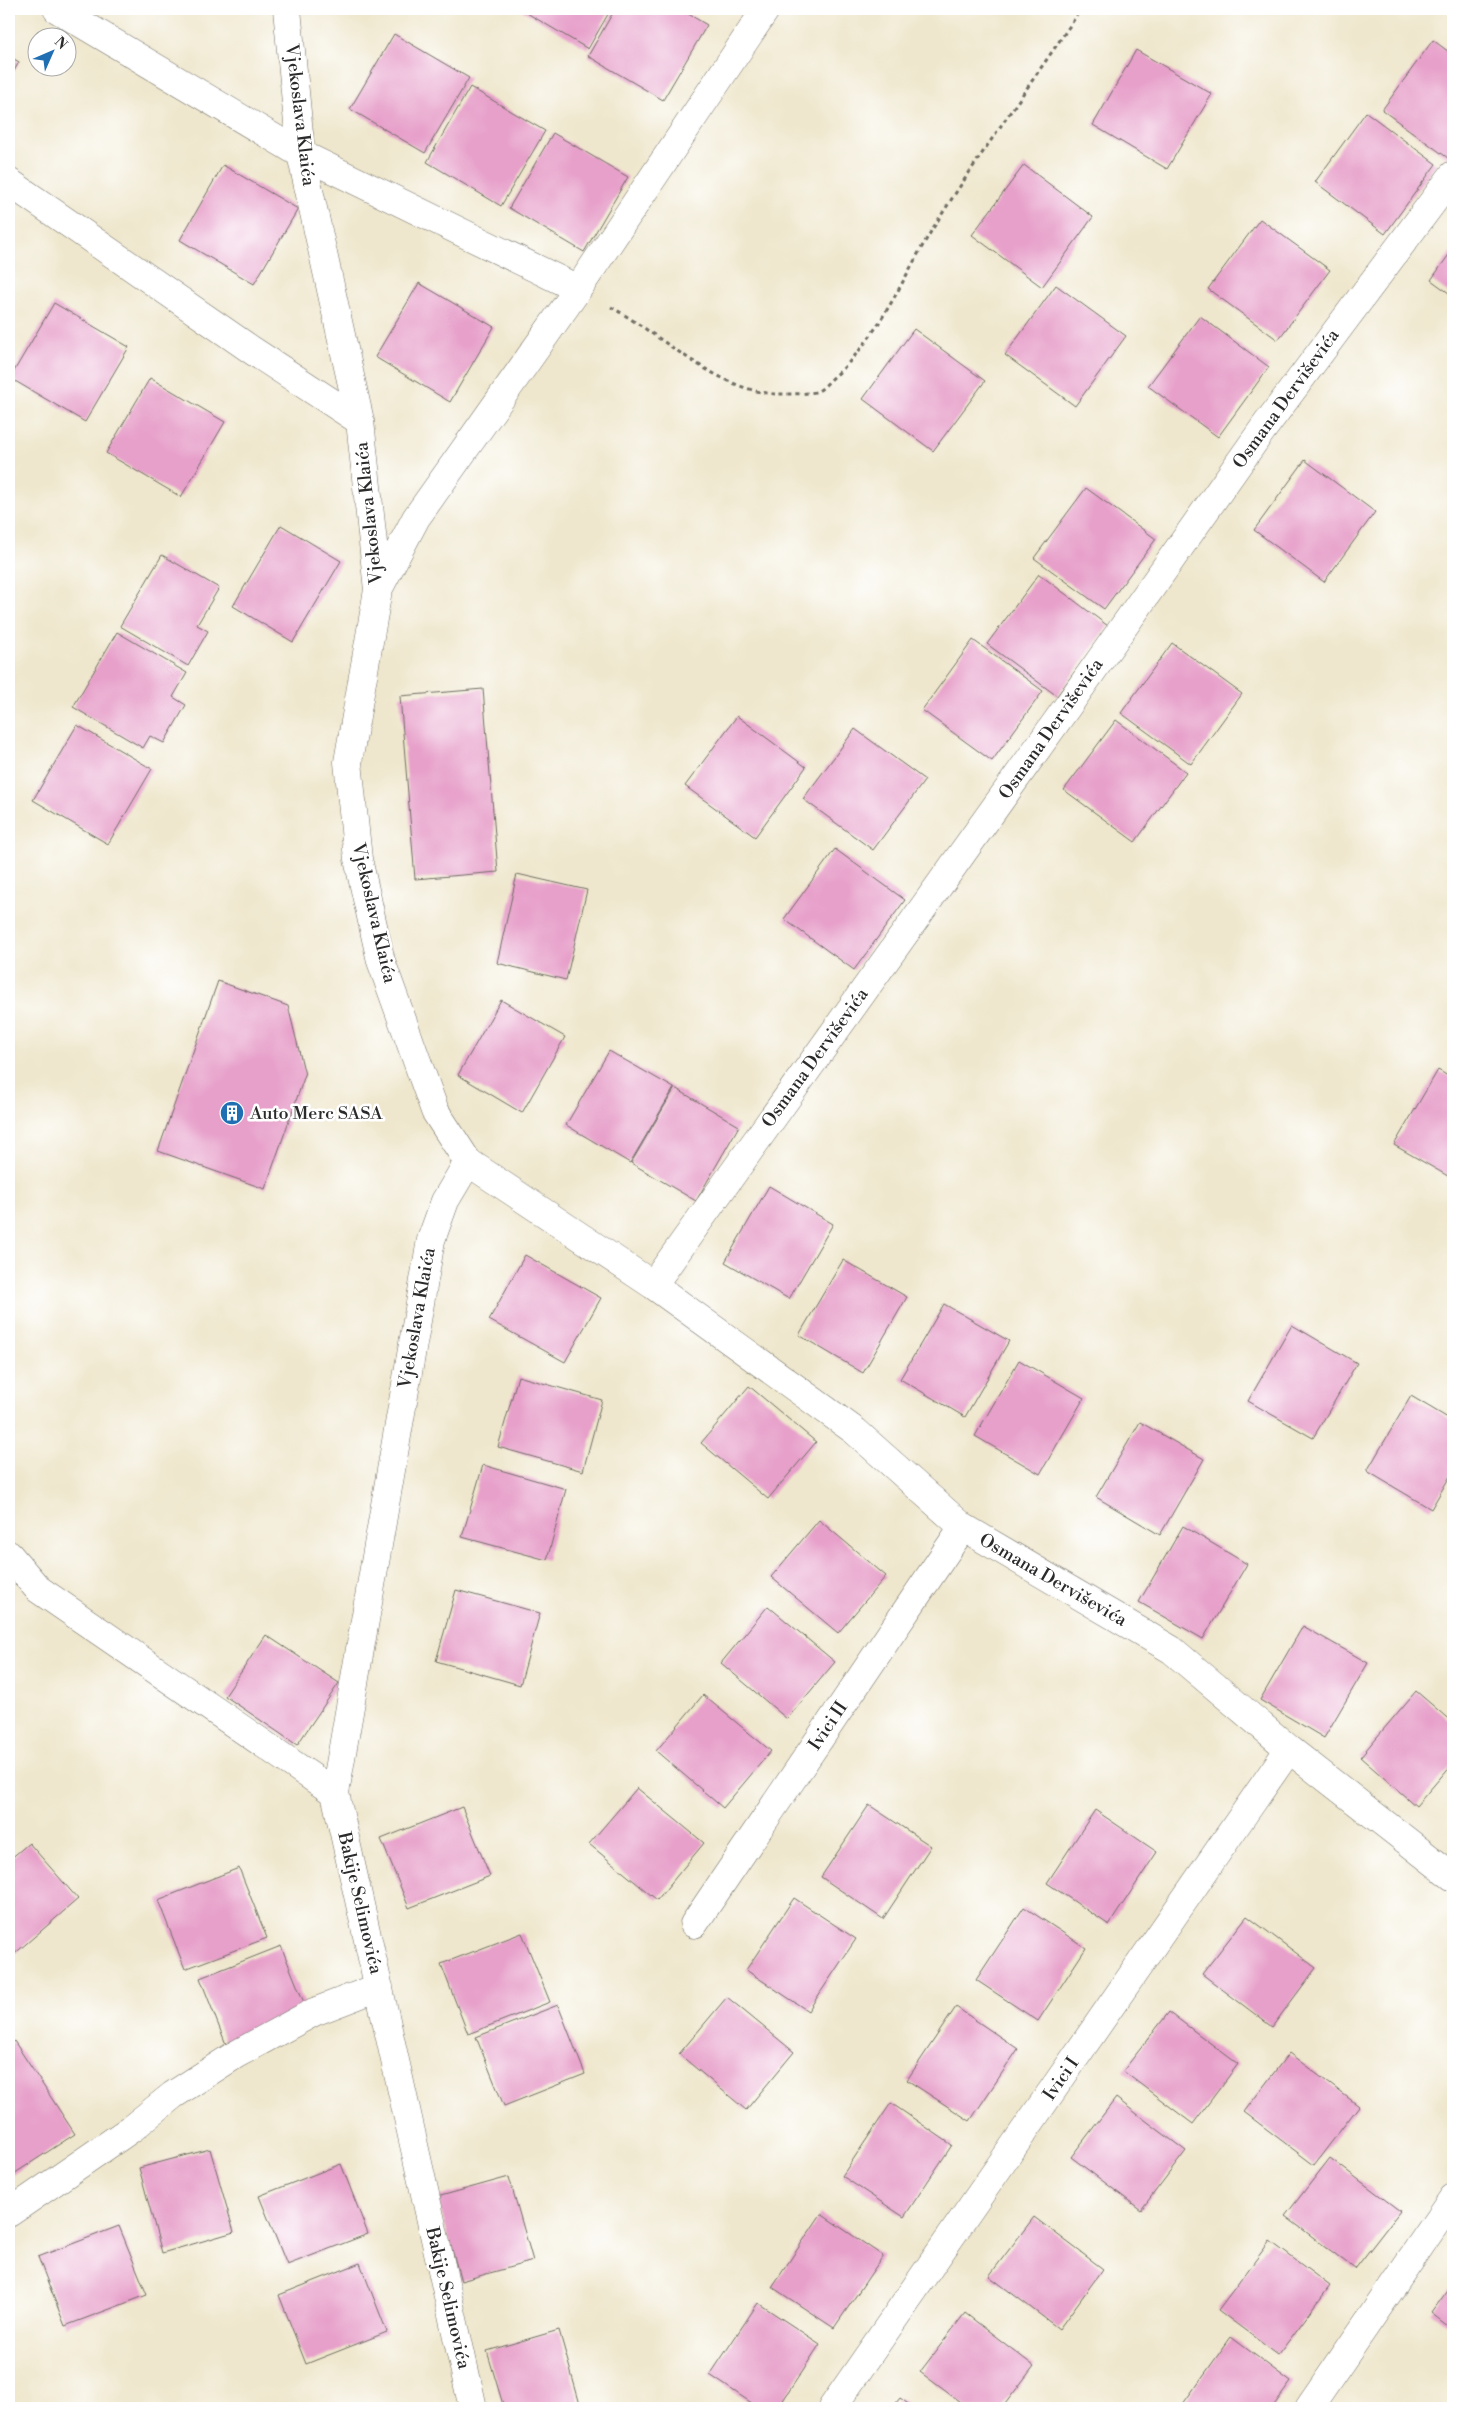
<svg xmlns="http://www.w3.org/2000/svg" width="1462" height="2417" font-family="'Libre Bodoni',serif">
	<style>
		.building { fill: #e7a0ca }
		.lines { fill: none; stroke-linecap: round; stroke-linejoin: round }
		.street-casing { stroke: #706d64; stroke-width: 29 }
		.path { stroke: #706d64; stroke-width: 3; stroke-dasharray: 4 4; stroke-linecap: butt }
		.street { stroke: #fff; stroke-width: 28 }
		.labels { text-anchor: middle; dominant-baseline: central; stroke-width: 5; stroke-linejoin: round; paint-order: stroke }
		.street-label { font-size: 18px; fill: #2b2b2b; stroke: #fff }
		.poi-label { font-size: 18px; fill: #2b2b2b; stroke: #fff; text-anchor: start }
	</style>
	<rect width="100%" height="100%" fill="#fff"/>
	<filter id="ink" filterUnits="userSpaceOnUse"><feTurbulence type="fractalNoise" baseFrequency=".02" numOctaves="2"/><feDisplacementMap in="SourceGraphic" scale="10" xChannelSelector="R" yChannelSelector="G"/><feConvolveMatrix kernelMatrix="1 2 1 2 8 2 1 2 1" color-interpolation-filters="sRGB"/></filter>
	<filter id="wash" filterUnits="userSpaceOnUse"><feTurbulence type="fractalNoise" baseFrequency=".0096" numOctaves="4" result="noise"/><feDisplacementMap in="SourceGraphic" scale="20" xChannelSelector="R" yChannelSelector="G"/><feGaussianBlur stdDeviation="1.12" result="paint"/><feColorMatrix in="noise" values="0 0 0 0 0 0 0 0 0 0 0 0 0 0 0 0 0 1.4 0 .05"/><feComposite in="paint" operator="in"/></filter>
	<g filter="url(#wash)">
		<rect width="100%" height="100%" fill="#efe7cd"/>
		<g id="blocks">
			<path class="building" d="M520,9H611L588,49Z
				M615,9H680L707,25L663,100L588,56Z
				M394,34L469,78L425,153L350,109Z
				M1433,40L1453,55L1452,161L1382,110Z
				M1136,50L1212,94L1167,169L1093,125Z
				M9,56L19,62L9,80Z
				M470,87L545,131L501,206L427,162Z
				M1366,112L1436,164L1385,234L1315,182Z
				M553,133L628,177L584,252L509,208Z
				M223,165L298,209L254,284L180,240Z
				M1024,165L1093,217L1042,287L972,235Z
				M1260,219L1330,270L1278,340L1208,289Z
				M1453,249V296L1431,280Z
				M419,283L494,327L450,402L375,357Z
				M1056,285L1126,336L1075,406L1005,355Z
				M54,303L129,347L85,422L10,378Z
				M1200,316L1269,367L1218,437L1148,386Z
				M914,329L985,381L933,451L863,399Z
				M150,378L225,422L181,497L106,453Z
				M1305,460L1375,512L1324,582L1254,530Z
				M1086,488L1156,539L1104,609L1034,558Z
				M281,525L341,561L293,642L233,606Z
				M162,555L219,588L197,625L208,631L188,666L120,626Z
				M1039,574L1108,626L1057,696L987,644Z
				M117,632L187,673L173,697L186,705L164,743L150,736L143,748L73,707Z
				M973,640L1043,691L992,761L922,710Z
				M1172,643L1242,694L1191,764L1121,713Z
				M483,689L498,872L415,879L400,696Z
				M737,716L806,767L755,837L685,786Z
				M1116,720L1186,772L1135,842L1064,790Z
				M77,725L152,769L108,844L33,800Z
				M855,729L925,780L873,850L803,799Z
				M835,849L905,900L854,970L784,919Z
				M517,874L587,890L566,980L497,963Z
				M218,981L288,1006L305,1075L265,1189L158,1151Z
				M501,1000L565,1037L522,1113L458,1075Z
				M609,1051L674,1088L630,1163L566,1125Z
				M1438,1070L1453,1079V1179L1394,1145Z
				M675,1088L739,1126L696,1201L631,1163Z
				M769,1186L833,1224L789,1299L725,1262Z
				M525,1255L601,1298L565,1362L489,1320Z
				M843,1260L907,1297L863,1373L799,1335Z
				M944,1304L1009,1341L965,1417L900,1379Z
				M1292,1325L1357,1363L1313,1438L1248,1401Z
				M1019,1360L1084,1398L1040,1474L975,1436Z
				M518,1376L602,1400L583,1471L498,1447Z
				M749,1386L816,1442L768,1499L701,1443Z
				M1411,1396L1453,1421V1471L1431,1509L1367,1471Z
				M1140,1422L1204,1459L1160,1535L1096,1497Z
				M483,1465L566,1489L547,1560L462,1537Z
				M819,1520L886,1576L838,1633L771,1577Z
				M1183,1526L1247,1564L1203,1639L1139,1602Z
				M456,1590L540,1613L520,1685L436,1661Z
				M768,1606L835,1662L787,1719L721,1663Z
				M1303,1626L1368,1663L1324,1738L1260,1700Z
				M266,1635L339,1683L297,1745L225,1696Z
				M1416,1691L1453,1723V1763L1416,1806L1360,1757Z
				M703,1695L771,1751L723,1808L656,1751Z
				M637,1788L704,1843L657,1900L589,1844Z
				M869,1805L931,1846L883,1919L821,1877Z
				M462,1807L490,1876L409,1908L381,1839Z
				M1095,1810L1157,1852L1109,1925L1047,1883Z
				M29,1843L78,1899L12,1956L9,1952V1860Z
				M239,1868L267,1938L185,1969L158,1900Z
				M794,1898L856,1939L808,2011L746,1970Z
				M1024,1907L1086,1948L1038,2021L976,1980Z
				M1247,1916L1316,1968L1272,2027L1202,1974Z
				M522,1933L550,2002L468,2034L441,1964Z
				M281,1946L309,2015L227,2047L200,1978Z
				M727,1997L794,2052L746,2110L679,2054Z
				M558,2005L585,2074L504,2106L476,2037Z
				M956,2007L1018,2049L970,2121L907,2080Z
				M1169,2012L1238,2064L1193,2124L1123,2071Z
				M14,2041L75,2134L9,2177V2044Z
				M1289,2053L1359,2106L1314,2165L1244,2112Z
				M1116,2098L1186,2151L1141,2210L1071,2157Z
				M891,2103L952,2145L904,2217L842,2176Z
				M210,2149L234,2232L162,2253L139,2168Z
				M1330,2158L1400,2211L1355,2269L1285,2216Z
				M341,2164L368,2234L287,2265L259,2196Z
				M509,2177L533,2261L461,2281L437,2197Z
				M821,2214L883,2256L834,2328L772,2287Z
				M1034,2217L1103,2269L1059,2329L989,2276Z
				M119,2226L147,2295L65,2326L38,2257Z
				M1270,2241L1330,2286L1278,2355L1218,2310Z
				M360,2263L387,2332L306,2364L279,2295Z
				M1453,2283V2330L1431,2313Z
				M758,2303L820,2344L778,2408H759L710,2375Z
				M965,2313L1034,2366L1002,2408H968L920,2372Z
				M559,2330L581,2408H504L487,2351Z
				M1231,2337L1291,2382L1272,2408H1180Z
				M900,2398L914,2408H892Z"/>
		</g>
	</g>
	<g filter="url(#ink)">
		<use href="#blocks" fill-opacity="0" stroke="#706d64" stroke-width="1"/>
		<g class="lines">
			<g class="street-casing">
				<path id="street" d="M57,9L301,154L578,289
					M287,9L301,154L360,421L378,590L348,762L358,859L381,961L435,1111L468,1162L445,1201L431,1240L335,1793L473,2408
					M9,182L253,351L360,421
					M378,590L416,518L578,289L766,9
					M468,1162L653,1285L855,1431L963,1527L1172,1650L1289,1749L1453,1877
					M653,1285L1067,707L1263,429L1453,175
					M9,1555L38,1589L335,1793
					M694,1924L963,1527
					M9,2213L131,2129L173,2095L235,2055L314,2012L379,1987
					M832,2408L1289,1749
					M1309,2408L1453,2198"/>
			</g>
			<path class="path" d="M611,307C660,334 723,395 781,394C789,394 812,394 818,391C824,388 830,380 835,376C881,335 903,276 935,225C981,152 1033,81 1081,9"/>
			<use href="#street" class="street"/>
		</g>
	</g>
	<defs>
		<g id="building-disc" transform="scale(1.25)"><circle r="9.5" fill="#1f6fb2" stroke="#fff"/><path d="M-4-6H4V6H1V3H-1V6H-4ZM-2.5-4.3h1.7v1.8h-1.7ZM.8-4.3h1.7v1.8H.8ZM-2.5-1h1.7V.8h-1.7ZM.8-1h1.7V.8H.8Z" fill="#fff"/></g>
	</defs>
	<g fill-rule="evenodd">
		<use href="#building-disc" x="232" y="1113"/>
	</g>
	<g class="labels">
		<g class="street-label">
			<text transform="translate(300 115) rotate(83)">Vjekoslava Klaića</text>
			<text transform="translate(1286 399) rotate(-54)">Osmana Derviševića</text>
			<text transform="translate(369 513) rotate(-96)">Vjekoslava Klaića</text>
			<text transform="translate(1051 729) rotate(-55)">Osmana Derviševića</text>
			<text transform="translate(374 913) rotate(77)">Vjekoslava Klaića</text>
			<text transform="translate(815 1058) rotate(-54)">Osmana Derviševića</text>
			<text transform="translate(417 1318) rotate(-80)">Vjekoslava Klaića</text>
			<text transform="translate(1053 1580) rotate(30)">Osmana Derviševića</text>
			<text transform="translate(828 1726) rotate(-56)">Ivici II</text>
			<text transform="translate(360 1903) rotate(77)">Bakije Selimovića</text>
			<text transform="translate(1061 2079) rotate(-55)">Ivici I</text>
			<text transform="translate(448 2298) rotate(77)">Bakije Selimovića</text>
		</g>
		<g class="poi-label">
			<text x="250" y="1113">Auto Merc SASA</text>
		</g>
	</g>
	<rect width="1462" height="2417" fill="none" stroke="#fff" stroke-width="30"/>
	<g transform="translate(52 52) rotate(45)"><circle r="24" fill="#ffffff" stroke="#aaaaaa"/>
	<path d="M0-4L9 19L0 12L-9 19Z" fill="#1f6fb2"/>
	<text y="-8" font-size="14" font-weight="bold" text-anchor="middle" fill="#2b2b2b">N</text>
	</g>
</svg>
